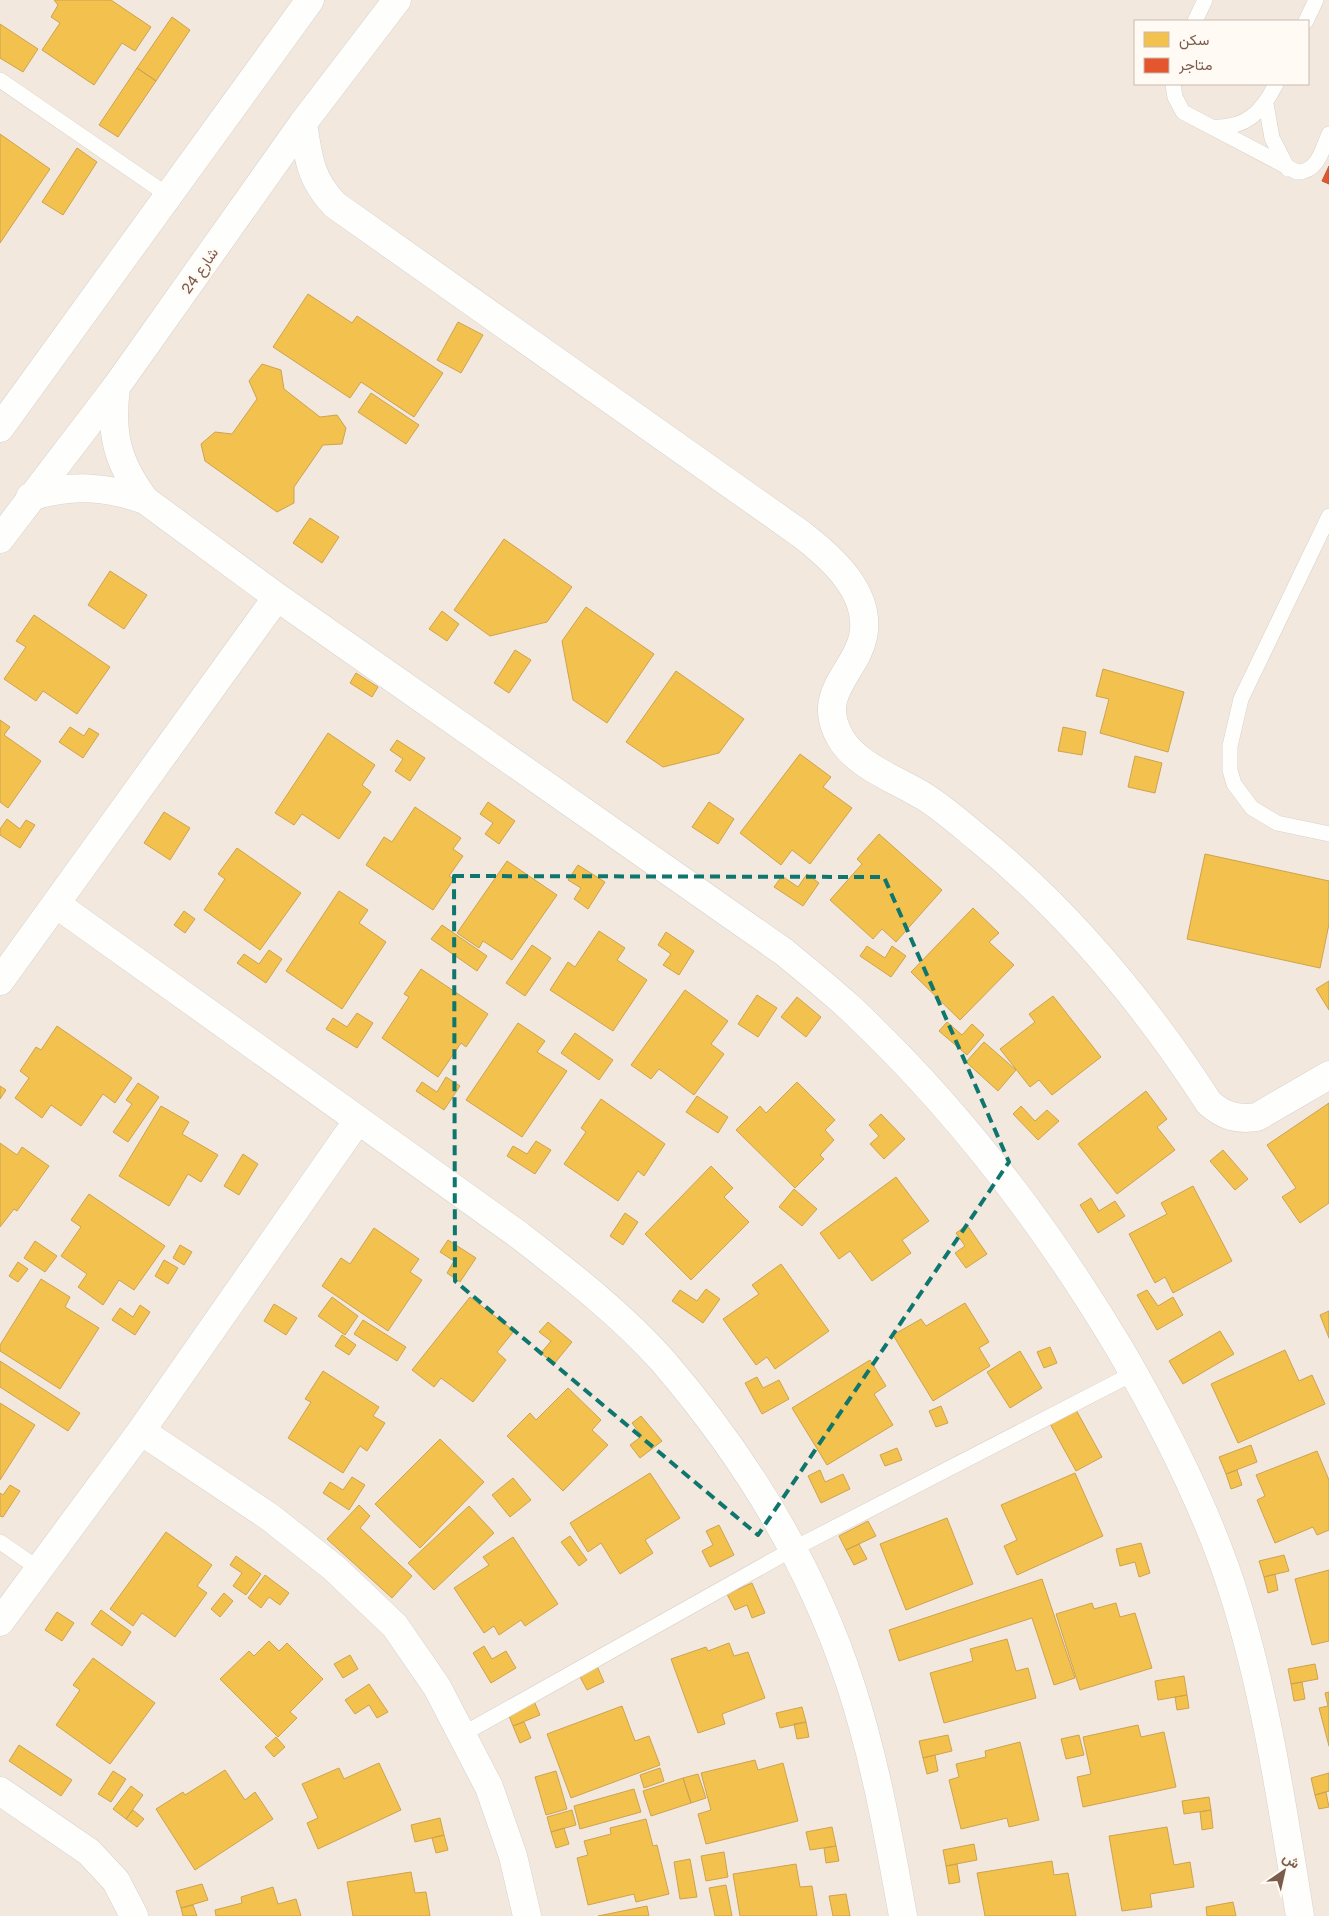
<svg xmlns="http://www.w3.org/2000/svg" width="1329" height="1916" font-family="'Golos Text',Vazirmatn,sans-serif">
	<style>
		.residential { fill: #f2e8de; fill-rule: evenodd }
		.homes { fill: #f2c14e; stroke: #cea34e }
		.shops { fill: #e4572e; stroke: #c45837 }
		.lines { fill: none; stroke-linecap: round; stroke-linejoin: round }
		.service-casing { stroke: #d7d1cb; stroke-width: 16 }
		.minor-casing { stroke: #d7d1cb; stroke-width: 29 }
		.tertiary-casing { stroke: #d7d1cb; stroke-width: 29 }
		.service { stroke: #fefefd; stroke-width: 15 }
		.minor { stroke: #fefefd; stroke-width: 28 }
		.tertiary { stroke: #fefefd; stroke-width: 28 }
		.marked { fill: none; stroke: #0f766e; stroke-width: 4; stroke-dasharray: 10 6; stroke-linejoin: round }
		.labels { text-anchor: middle; dominant-baseline: central; stroke-width: 5; stroke-linejoin: round; paint-order: stroke }
		.street-label { font-size: 15px; fill: #7a5c4d; stroke: #fffaf3 }
	</style>
	<rect width="100%" height="100%" fill="#f9f5f0"/>
	<path class="residential" d="M0,0H1329V1916H0ZM1135,21H1308V84H1135Z"/>
	<path class="homes" d="M54,0H111L151,27L135,51L122,43L94,85L42,50L60,23L51,17L58,5Z
		M172,17L190,30L156,81L137,68Z
		M0,24L38,49L23,72L0,58Z
		M137,68L156,81L118,137L99,125Z
		M0,134L50,169L0,243Z
		M77,148L97,162L63,215L42,202Z
		M308,294L352,323L357,316L443,373L414,417L361,382L350,398L273,347Z
		M458,322L483,335L461,373L437,360Z
		M262,364L281,370L284,389L320,417L337,415L346,428L342,444L323,445L294,487V503L277,512L205,461L201,444L215,432L232,434L257,399L249,381Z
		M371,393L419,425L406,444L358,412Z
		M310,518L339,537L322,563L293,543Z
		M504,539L572,587L547,622L490,636L454,610Z
		M110,571L147,595L124,629L88,605Z
		M586,607L654,654L607,723L573,700L562,641Z
		M442,611L459,624L447,641L429,629Z
		M34,615L110,667L77,714L43,691L36,701L4,679L26,647L16,641Z
		M515,650L531,660L509,693L494,683Z
		M1103,669L1184,692L1168,752L1100,733L1109,699L1096,696Z
		M676,671L744,719L719,753L663,767L626,742Z
		M356,673L378,687L372,697L350,683Z
		M0,720L10,727L4,735L41,761L8,808L0,802Z
		M70,727L84,736L89,728L99,734L83,758L59,742Z
		M1063,727L1086,732L1082,755L1058,751Z
		M328,733L375,765L362,785L371,792L339,839L302,814L294,825L275,813Z
		M397,740L425,758L410,781L395,771L403,759L390,750Z
		M800,754L831,777L823,787L852,808L810,864L792,850L781,865L740,833Z
		M1135,756L1162,763L1155,793L1128,787Z
		M488,802L515,821L499,844L485,834L493,823L480,814Z
		M709,802L734,819L718,844L692,827Z
		M415,807L461,838L453,849L463,856L449,876L454,879L433,910L366,865L384,837L392,842Z
		M164,812L190,828L170,860L144,843Z
		M7,819L20,829L26,820L35,825L20,848L0,835V829Z
		M879,834L942,890L896,942L882,929L873,939L830,900L862,864L857,859Z
		M237,848L301,893L260,950L204,910L225,879L218,874Z
		M1205,854L1329,881V924L1320,968L1187,939Z
		M507,861L557,895L512,960L483,941L479,948L457,933Z
		M578,865L605,882L588,909L574,899L581,888L568,880Z
		M807,874L819,883L803,906L774,887L782,876L798,887Z
		M339,891L368,910L359,923L386,942L342,1009L286,971Z
		M973,908L999,933L989,942L1014,965L960,1020L911,972Z
		M184,911L195,919L185,933L174,925Z
		M442,925L487,956L477,971L431,939Z
		M599,931L625,948L617,960L647,980L613,1031L550,990L568,962L575,967Z
		M666,932L694,951L679,975L663,965L671,954L658,945Z
		M532,945L551,958L525,996L506,983Z
		M867,946L885,958L892,946L906,956L891,977L860,956Z
		M269,950L282,959L266,983L237,963L244,954L259,964Z
		M421,969L488,1014L466,1047L461,1043L438,1077L382,1038L409,997L404,994Z
		M1329,981V1010L1316,989Z
		M685,990L728,1021L711,1044L724,1054L694,1095L659,1069L651,1079L631,1065Z
		M757,995L777,1008L758,1037L738,1024Z
		M1053,996L1101,1057L1052,1095L1039,1080L1030,1087L1000,1049L1035,1022L1029,1014Z
		M797,997L821,1017L806,1037L781,1017Z
		M357,1013L373,1023L357,1048L326,1029L333,1018L347,1027Z
		M947,1022L962,1035L972,1024L984,1035L967,1055L939,1031Z
		M518,1023L545,1041L537,1052L567,1071L522,1137L466,1100Z
		M57,1026L132,1078L115,1103L103,1094L81,1126L51,1105L42,1118L15,1098L29,1078L20,1071L36,1047L41,1050Z
		M575,1033L613,1060L599,1080L561,1053Z
		M984,1042L1016,1070L998,1091L966,1062Z
		M446,1077L460,1086L444,1110L416,1091L422,1082L437,1092Z
		M797,1082L835,1120L825,1130L834,1140L820,1155L824,1159L795,1188L736,1130L760,1106L766,1113Z
		M138,1083L159,1097L128,1142L113,1132L132,1104L126,1100Z
		M0,1086L6,1090L0,1099Z
		M1146,1091L1167,1119L1157,1127L1175,1150L1117,1194L1078,1144Z
		M697,1096L728,1117L718,1133L686,1112Z
		M601,1099L665,1144L644,1176L638,1171L618,1201L564,1164L586,1132L581,1128Z
		M1329,1103V1203L1300,1223L1282,1197L1296,1188L1267,1145Z
		M161,1106L189,1122L182,1134L218,1155L201,1182L188,1174L169,1206L119,1176Z
		M1021,1106L1035,1121L1047,1110L1059,1121L1038,1140L1013,1114Z
		M881,1114L905,1139L884,1159L870,1144L879,1136L869,1125Z
		M536,1141L551,1150L535,1174L507,1156L513,1146L527,1154Z
		M0,1143L17,1155L22,1147L49,1166L17,1211L14,1209L0,1227Z
		M1223,1150L1248,1179L1235,1190L1210,1161Z
		M243,1154L258,1164L239,1195L224,1186Z
		M711,1166L733,1188L724,1197L749,1222L691,1280L645,1234Z
		M896,1177L929,1221L902,1240L911,1253L872,1281L850,1251L839,1259L820,1233Z
		M1193,1186L1232,1261L1173,1293L1165,1277L1155,1283L1129,1234L1167,1214L1161,1203Z
		M794,1189L817,1209L802,1226L779,1207Z
		M89,1194L165,1246L134,1290L119,1280L103,1305L78,1287L87,1274L61,1256L81,1227L71,1220Z
		M1091,1198L1099,1211L1115,1201L1125,1216L1098,1233L1080,1205Z
		M625,1213L638,1222L623,1245L610,1236Z
		M967,1225L987,1254L966,1268L955,1253L965,1246L956,1233Z
		M374,1228L419,1259L410,1272L422,1280L388,1331L322,1286L341,1258L350,1264Z
		M448,1240L476,1258L460,1282L447,1273L454,1261L440,1252Z
		M35,1241L57,1256L45,1272L24,1258Z
		M180,1245L192,1252L184,1265L173,1258Z
		M164,1260L178,1268L168,1284L155,1276Z
		M18,1262L28,1269L18,1282L9,1276Z
		M781,1264L829,1331L775,1369L767,1357L756,1365L723,1319L759,1294L752,1285Z
		M41,1279L70,1297L65,1307L99,1328L60,1389L0,1351V1345Z
		M706,1289L720,1299L703,1323L672,1301L680,1290L697,1301Z
		M1147,1290L1158,1306L1173,1297L1183,1315L1157,1330L1137,1295Z
		M332,1297L358,1316L345,1335L318,1316Z
		M470,1297L514,1331L497,1352L506,1360L473,1402L441,1378L434,1387L412,1370Z
		M965,1303L989,1342L979,1348L990,1366L933,1401L893,1335L921,1319L926,1326Z
		M274,1304L297,1318L286,1335L264,1321Z
		M140,1305L150,1312L135,1335L112,1320L120,1308L133,1317Z
		M1329,1311V1338L1320,1315Z
		M363,1320L406,1347L397,1361L354,1334Z
		M548,1322L572,1342L554,1364L541,1353L551,1341L539,1332Z
		M1220,1331L1234,1354L1183,1384L1169,1361Z
		M342,1335L356,1345L349,1355L335,1346Z
		M1050,1347L1057,1363L1044,1368L1037,1352Z
		M1285,1350L1299,1381L1312,1375L1325,1404L1238,1443L1211,1384Z
		M1020,1351L1042,1388L1010,1408L987,1372Z
		M870,1360L886,1386L874,1394L893,1425L827,1465L792,1408Z
		M0,1361L80,1413L68,1431L0,1387Z
		M323,1371L379,1407L373,1416L385,1423L367,1451L360,1446L343,1473L288,1438L311,1402L305,1399Z
		M757,1377L763,1388L779,1380L789,1399L762,1414L745,1383Z
		M568,1388L601,1420L592,1430L608,1445L563,1491L507,1436L530,1413L536,1420Z
		M0,1403L35,1425L0,1480Z
		M941,1406L948,1423L936,1427L929,1411Z
		M1075,1408L1102,1457L1076,1471L1049,1422Z
		M641,1416L662,1441L640,1458L630,1445L642,1436L632,1423Z
		M440,1439L484,1482L420,1548L375,1504Z
		M1251,1445L1257,1462L1226,1474L1219,1457Z
		M897,1448L902,1460L885,1466L880,1455Z
		M1317,1451L1329,1480V1530L1317,1535L1313,1527L1275,1543L1257,1500L1265,1496L1256,1475Z
		M820,1470L825,1482L843,1474L850,1489L821,1503L808,1476Z
		M1237,1470L1242,1485L1231,1489L1226,1474Z
		M650,1473L680,1518L645,1540L653,1553L620,1574L601,1543L588,1552L570,1523Z
		M1075,1473L1103,1536L1017,1575L1004,1546L1017,1540L1001,1505Z
		M352,1477L365,1485L349,1510L323,1493L330,1482L343,1490Z
		M513,1478L531,1500L510,1517L492,1495Z
		M10,1485L20,1491L3,1517L0,1516V1493L3,1495Z
		M359,1505L370,1516L360,1528L412,1576L392,1598L327,1539Z
		M469,1506L494,1533L434,1590L408,1563Z
		M947,1518L973,1584L906,1610L880,1544Z
		M868,1521L876,1536L846,1550L839,1536Z
		M719,1525L734,1555L710,1567L702,1551L713,1545L706,1531Z
		M166,1532L212,1565L197,1586L207,1593L175,1637L142,1613L133,1626L110,1609Z
		M570,1536L587,1560L579,1566L561,1542Z
		M513,1537L558,1604L525,1626L521,1620L499,1635L494,1626L484,1633L454,1588L489,1565L483,1557Z
		M1141,1543L1150,1573L1139,1577L1135,1562L1120,1566L1116,1549Z
		M859,1544L867,1559L854,1565L846,1550Z
		M1284,1555L1289,1571L1264,1577L1259,1561Z
		M236,1556L261,1574L246,1595L233,1586L242,1573L230,1565Z
		M1329,1570V1641L1312,1645L1295,1579Z
		M1275,1574L1278,1590L1268,1593L1264,1577Z
		M265,1575L289,1593L280,1605L269,1597L261,1608L248,1598Z
		M1042,1579L1075,1678L1054,1685L1032,1618L899,1661L889,1630Z
		M752,1583L765,1613L752,1618L747,1605L735,1610L727,1594Z
		M224,1593L233,1601L220,1617L211,1609Z
		M1092,1603L1094,1609L1116,1603L1120,1617L1135,1613L1152,1668L1080,1690L1056,1614Z
		M101,1610L131,1632L122,1646L91,1624Z
		M57,1612L74,1623L62,1641L45,1630Z
		M1007,1639L1016,1671L1028,1668L1036,1698L944,1723L930,1673L973,1661L970,1649Z
		M269,1641L279,1651L287,1643L323,1679L290,1712L297,1718L278,1737L220,1679L249,1651L254,1656Z
		M729,1643L734,1656L748,1652L765,1698L722,1714L725,1724L698,1733L671,1659L706,1647L708,1651Z
		M484,1646L492,1659L506,1651L516,1668L491,1683L473,1653Z
		M350,1655L358,1669L343,1678L334,1664Z
		M93,1658L155,1703L110,1764L56,1725L80,1690L73,1685Z
		M1315,1664L1318,1679L1291,1684L1288,1669Z
		M597,1666L604,1682L587,1690L579,1675Z
		M1184,1676L1187,1695L1158,1700L1155,1681Z
		M1302,1682L1305,1699L1294,1701L1291,1684Z
		M369,1684L388,1712L377,1718L369,1705L355,1714L345,1700Z
		M1329,1692V1746L1319,1708L1328,1706L1325,1693Z
		M1187,1695L1189,1708L1177,1710L1175,1697Z
		M534,1701L540,1715L513,1726L507,1711Z
		M622,1706L635,1741L649,1736L660,1765L571,1798L547,1734Z
		M802,1707L806,1722L780,1728L776,1713Z
		M524,1722L531,1738L520,1743L513,1726Z
		M806,1722L809,1737L797,1739L794,1724Z
		M1138,1725L1141,1737L1164,1732L1176,1787L1083,1807L1077,1777L1091,1774L1083,1737Z
		M948,1735L952,1751L923,1758L919,1741Z
		M1079,1735L1084,1755L1066,1759L1061,1739Z
		M276,1737L285,1747L274,1757L265,1747Z
		M1020,1742L1039,1820L1009,1827L1007,1818L961,1829L949,1780L959,1777L956,1764L986,1757L985,1751Z
		M19,1745L72,1780L61,1796L9,1761Z
		M935,1755L938,1771L927,1774L923,1758Z
		M755,1760L758,1770L783,1763L798,1821L706,1844L698,1814L711,1810L701,1773Z
		M379,1763L401,1810L318,1849L307,1823L318,1818L302,1784L339,1768L344,1779Z
		M660,1768L664,1781L644,1788L640,1775Z
		M225,1770L245,1800L255,1792L273,1819L195,1870L156,1809L183,1792L185,1795Z
		M113,1771L126,1779L111,1802L98,1794Z
		M556,1771L567,1809L546,1815L535,1777Z
		M1329,1773V1791L1315,1795L1311,1778Z
		M698,1774L706,1798L691,1803L683,1778Z
		M683,1778L691,1803L651,1816L643,1791Z
		M131,1786L143,1795L126,1819L113,1809Z
		M634,1789L641,1812L580,1829L574,1806Z
		M1326,1792L1329,1807L1319,1809L1315,1795Z
		M1209,1797L1211,1810L1184,1814L1182,1801Z
		M133,1810L144,1819L137,1827L126,1819Z
		M572,1810L576,1825L551,1832L547,1817Z
		M1211,1810L1213,1828L1202,1830L1200,1812Z
		M440,1818L444,1835L415,1842L411,1825Z
		M646,1819L653,1846L657,1845L669,1894L636,1902L634,1894L588,1905L577,1858L588,1855L584,1841L611,1834L610,1828Z
		M832,1827L836,1846L810,1850L806,1832Z
		M1167,1827L1174,1865L1190,1862L1194,1887L1150,1894L1152,1907L1122,1911L1109,1836Z
		M564,1828L569,1844L556,1848L551,1832Z
		M444,1835L448,1850L436,1853L432,1838Z
		M974,1844L977,1860L946,1866L943,1850Z
		M836,1846L839,1861L826,1863L824,1848Z
		M724,1852L728,1877L706,1881L701,1856Z
		M690,1859L697,1897L680,1899L674,1862Z
		M1052,1861L1054,1875L1068,1873L1076,1916H985L977,1873Z
		M796,1864L800,1887L812,1886L817,1916H740L733,1874Z
		M957,1864L960,1882L949,1884L946,1866Z
		M411,1872L415,1893L426,1892L430,1916H353L347,1882Z
		M202,1884L208,1900L181,1908L176,1891Z
		M726,1885L732,1916H715L709,1888Z
		M273,1887L278,1904L296,1899L301,1916H216L215,1910L242,1903L241,1897Z
		M846,1894L850,1916H833L829,1896Z
		M1233,1902L1236,1916H1207L1206,1907Z
		M193,1905L197,1916H183L181,1908Z
		M647,1906L649,1916H598Z"/>
	<path class="shops" d="M1329,166V184L1322,181Z"/>
	<g class="lines">
		<g class="service-casing">
			<path id="service" d="M1195,21L1205,0
				M1306,21L1316,0
				M0,80L169,196
				M1173,84L1175,97L1183,112L1297,172C1318,172 1322,150 1329,134
				M1266,104L1272,138L1288,169
				M1212,127C1246,129 1262,112 1276,84
				M1329,516L1241,699L1230,746V770L1234,784L1252,808L1277,823L1329,834
				M0,1542L39,1569
				M463,1734L793,1549L1134,1373"/>
		</g>
		<g class="minor-casing">
			<path id="minor" d="M303,123C308,157 310,179 335,205L801,534C832,558 872,593 863,637C855,674 814,694 841,739C858,767 898,780 925,797C944,809 962,825 979,839C1070,913 1145,1004 1209,1103C1224,1116 1237,1120 1257,1117L1329,1075
				M116,387C110,434 117,462 145,500
				M30,497C71,484 105,486 145,500L277,597L784,952C806,970 828,988 849,1007C956,1107 1046,1225 1121,1351C1164,1425 1204,1503 1231,1585C1266,1693 1282,1805 1300,1916
				M56,904L519,1235C569,1274 620,1313 662,1360C744,1455 811,1564 850,1683C875,1759 889,1838 903,1916
				M0,981L277,597
				M141,1431L271,1518L334,1568L395,1626L437,1687L489,1787L513,1856L527,1916
				M0,1622L141,1431L358,1120
				M0,1791L89,1852L116,1881L134,1916"/>
		</g>
		<g class="tertiary-casing">
			<path id="tertiary" d="M0,428L310,0
				M0,539L116,387L303,123L397,0"/>
		</g>
		<use href="#service" class="service"/>
		<use href="#minor" class="minor"/>
		<use href="#tertiary" class="tertiary"/>
	</g>
	<path class="marked" d="M454,876L884,877L1009,1162L758,1535L455,1281Z"/>
	<g class="labels">
		<g class="street-label">
			<text transform="translate(199 270) rotate(-55)">شارع 24</text>
		</g>
	</g>
	<rect x="1134" y="20" width="175" height="65" fill="#fffaf3" stroke="#cabbb1"/>
	<rect x="1144" y="32" width="25" height="15" fill="#f2c14e" stroke="#cabbb1"/>
	<text x="1179" y="45" font-size="15" fill="#7a5c4d">سكن</text>
	<rect x="1144" y="58" width="25" height="15" fill="#e4572e" stroke="#cabbb1"/>
	<text x="1179" y="70" font-size="15" fill="#7a5c4d">متاجر</text>
	<g transform="translate(1284 1871) rotate(34)" stroke="#fffaf3" stroke-width="4" paint-order="stroke">
	<path d="M0-4L9 19L0 12L-9 19Z" fill="#7a5c4d"/>
	<text y="-8" font-size="14" font-weight="bold" text-anchor="middle" fill="#7a5c4d">ش</text>
	</g>
</svg>
